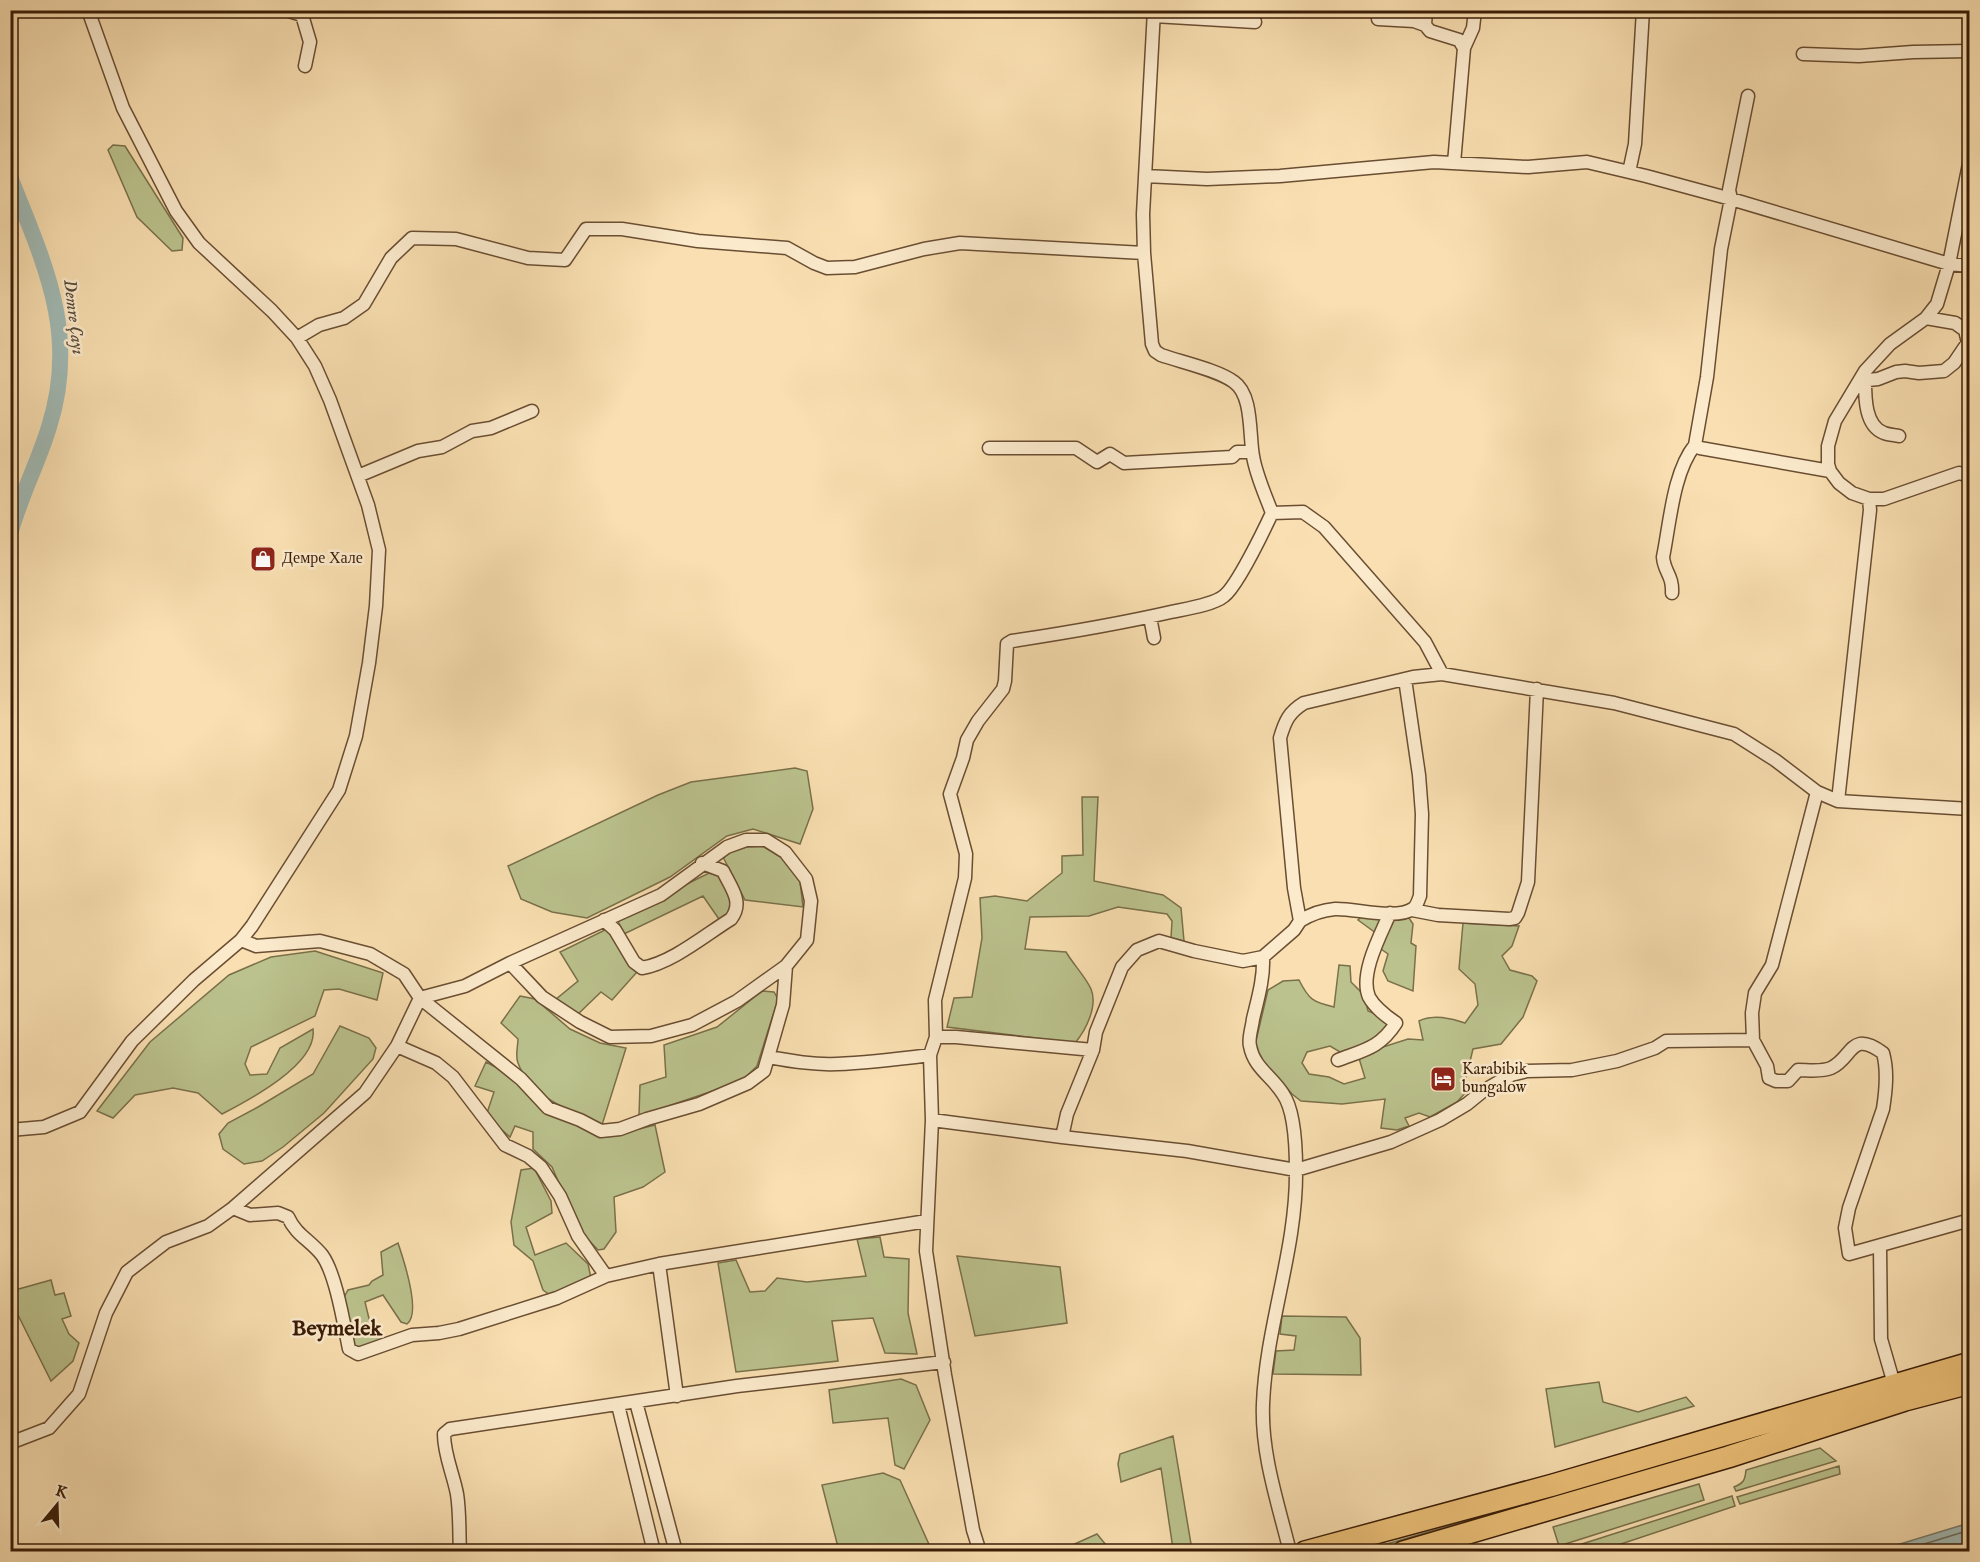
<svg xmlns="http://www.w3.org/2000/svg" width="1980" height="1562" font-family="'IM FELL English',serif">
	<style>
		.green { fill: #bbc28d; stroke: #7a704a; stroke-width: 1.5 }
		.water { fill: #a1bab5; stroke: #787b6f; stroke-width: 1.5 }
		.lines { fill: none; stroke-linecap: round; stroke-linejoin: round }
		.shore { stroke: #6e6c5e; stroke-width: 1.5 }
		.river { stroke: #a1bab5; stroke-width: 16 }
		.street-casing { stroke: #6a4e32; stroke-width: 15 }
		.highway-casing { stroke: #3a1d07; stroke-width: 24 }
		.street { stroke: #fbeacc; stroke-width: 12 }
		.highway { stroke: #ecc078; stroke-width: 21 }
		.labels { text-anchor: middle; dominant-baseline: central; stroke-width: 5; stroke-linejoin: round; paint-order: stroke }
		.poi-label { font-size: 16px; fill: #3a1d07; stroke: #fbeacc; text-anchor: start }
		.water-label { font-size: 18px; font-style: italic; fill: #594c3b; stroke: #fbeacc }
		.district-label { font-size: 22px; font-weight: bold; fill: #3a1d07; stroke: #fbeacc }
	</style>
	<rect width="100%" height="100%" fill="#f9dfb1"/>
	<filter id="stains"><feTurbulence type="fractalNoise" baseFrequency=".00333" numOctaves="4"/><feColorMatrix values="0 0 0 0 .2 0 0 0 0 .09 0 0 0 0 .02 0 0 0 .5 -.17"/></filter>
	<radialGradient id="worn" r=".72"><stop offset=".6" stop-color="#630" stop-opacity="0"/><stop offset="1" stop-color="#630" stop-opacity=".3"/></radialGradient>
	<path class="green" d="M113,145L125,146L183,238L182,250L172,251L137,217L108,150Z
		M795,768L807,771L813,809L800,844L753,829L727,836L670,877L587,918L552,912L521,899L508,866L658,795L691,782Z
		M1082,797H1098L1094,881L1163,895L1181,908L1184,941L1171,938L1172,921L1167,914L1118,907L1089,916L1030,917L1025,949L1066,952C1073,964 1085,976 1091,989C1098,1006 1086,1030 1075,1043L947,1027L954,998L972,997L982,938L980,898L995,896L1027,901L1062,873V856L1083,855Z
		M762,846L782,858L800,881L803,907L745,900L722,855L747,847Z
		M709,873L719,876L734,905L732,912L721,922L703,896L624,934L617,919Z
		M1361,917L1409,918L1413,924L1411,943L1416,946L1413,991L1388,981L1383,971L1388,954L1381,949L1384,939L1358,920Z
		M1463,923L1519,926L1512,946L1502,956L1510,970L1532,976L1537,981L1523,1017L1501,1044L1473,1049L1465,1082L1467,1091L1457,1102L1430,1117L1419,1113L1405,1118L1409,1126L1397,1130L1381,1128L1385,1099L1342,1104L1301,1101L1292,1094L1258,1056L1255,1045L1268,990L1283,981L1299,980C1309,1000 1313,1002 1334,1007L1339,965L1350,966L1351,982L1364,995L1368,1011L1383,1017L1388,1023C1382,1046 1361,1046 1340,1052L1330,1046L1307,1052L1302,1063L1309,1074L1329,1077L1344,1084L1365,1078L1358,1055L1408,1039L1423,1040L1419,1021C1432,1014 1452,1018 1465,1023L1478,1005L1475,984L1459,969Z
		M607,929L637,972L612,1000L601,992L577,1015L555,1000L578,981L560,952Z
		M315,951L383,973L377,1000L339,989L324,990L315,1016L251,1047L245,1064L250,1075L267,1074L280,1048L313,1029C318,1064 249,1100 222,1114L198,1093L173,1088L135,1095L113,1118L97,1111L150,1042L229,975L271,957Z
		M762,991L774,992L778,999L757,1066L742,1081L639,1116L640,1085L666,1077L664,1045L717,1027Z
		M520,996L535,999L570,1029L600,1043L626,1048L602,1125C571,1111 531,1098 518,1063C515,1056 518,1046 518,1039L501,1023Z
		M340,1026L369,1038L376,1048L373,1059L324,1113L283,1147L262,1161L244,1164L223,1149L219,1134L228,1123L258,1107L313,1074Z
		M486,1062L512,1076L570,1120L607,1137L655,1125L665,1172L643,1187L614,1197L616,1232L604,1249L598,1250L579,1230L552,1167L533,1149V1132L515,1126L510,1137L495,1124L487,1113L494,1092L475,1086Z
		M534,1168L551,1201L552,1213L526,1227L535,1255L566,1243L588,1264L591,1278L550,1295L543,1290L533,1261L514,1245L511,1222L521,1170Z
		M880,1237L884,1257L909,1259L908,1313L917,1354L885,1353L873,1318L832,1321L838,1361L736,1372L718,1263L736,1260L750,1292L765,1291L777,1278L807,1282L866,1276L857,1239Z
		M398,1243C403,1258 422,1313 407,1324L401,1322L383,1295L365,1302L372,1331H379L382,1338L381,1341L355,1348L342,1301L348,1290L369,1285L372,1281L383,1275L381,1252Z
		M957,1256L1060,1267L1067,1323L975,1336Z
		M11,1275L15,1290L51,1280L55,1295L64,1293L71,1316L62,1319L69,1334L79,1343L73,1361L51,1381L11,1301Z
		M1282,1316L1346,1317L1360,1338L1361,1375L1273,1374L1276,1351L1294,1350L1296,1336L1280,1334Z
		M901,1379L916,1385L930,1420L904,1469L895,1465L888,1418L833,1423L829,1390Z
		M1599,1382L1603,1402L1638,1412L1686,1397L1694,1406L1555,1447L1546,1389Z
		M1173,1436L1192,1550L1161,1551L1173,1549L1161,1468L1121,1482L1118,1464L1120,1454Z
		M1721,1447L1723,1454L1385,1551L1359,1552Z
		M1820,1448L1836,1461L1736,1491L1734,1487C1744,1483 1745,1480 1746,1470Z
		M1839,1466L1840,1474L1740,1504L1737,1497Z
		M883,1473L900,1480L932,1551H839L822,1485Z
		M1699,1484L1704,1500L1559,1546L1553,1527Z
		M1732,1496L1735,1506L1600,1551H1560Z
		M1097,1534L1111,1551H1070V1546Z"/>
	<path class="water" d="M1969,1523V1551H1877Z"/>
	<g class="lines">
		<path class="shore" d="M1898,1552L1970,1530"/>
		<path class="river" d="M10,177C44,263 79,333 49,427C38,463 20,497 10,534"/>
		<g class="street-casing">
			<path id="street" d="M286,10L302,15L310,42L305,66
				M1154,10L1143,214L1144,253L1152,344L1155,351L1161,355C1181,362 1218,370 1234,382C1253,395 1249,435 1253,456C1256,475 1265,494 1272,513L1303,512L1324,527L1425,642L1442,674L1614,703L1734,734L1775,760L1817,792L1772,965L1755,993L1752,1013L1753,1040L1767,1066L1769,1078L1776,1081H1788L1798,1070C1808,1070 1822,1072 1831,1068C1853,1058 1850,1029 1883,1053C1888,1071 1886,1090 1883,1109L1849,1208L1845,1228L1849,1254L1970,1220
				M1426,10L1425,25L1430,31L1459,40L1464,48
				M1154,16L1255,22
				M1378,19L1414,21L1425,25
				M1803,54L1859,56L1913,52L1970,51
				M1748,96L1729,190L1731,199L1721,249L1707,377L1695,445L1700,448L1830,471
				M1970,159L1949,264L1937,304L1926,318L1890,344L1865,371L1835,421L1828,446V464L1830,471L1839,483L1852,493L1869,499H1884L1959,473L1970,476
				M1454,163L1464,48L1473,28L1475,10
				M1629,172L1635,144L1643,10
				M1145,176L1207,179L1280,176L1434,162L1528,167L1587,162L1646,176L1731,199L1949,264L1970,266
				M1926,318L1955,323L1965,330L1969,347
				M297,338L319,325L344,318L364,304L391,258L412,238L456,239L528,258L565,260L586,229H622L698,241L787,248L814,263L827,268L855,267L924,249L960,243L1144,253
				M1865,380C1865,398 1865,426 1884,433C1889,435 1895,435 1899,436
				M1859,381L1878,379L1896,372L1905,371L1919,373L1944,371L1954,363L1969,341
				M989,448H1076L1097,462L1110,454L1124,463L1232,457L1237,452H1252
				M358,476L418,451L442,447L472,431L491,428L532,411
				M1672,593C1673,575 1664,572 1663,557C1670,523 1673,472 1695,445
				M1150,617L1154,638
				M1817,792L1838,801L1970,809
				M1838,801L1870,510L1869,499
				M1970,865V871
				M1412,910L1438,915L1509,919L1515,918L1518,913L1528,882L1537,689
				M604,920L615,930L634,962L642,968C672,963 705,935 731,919C744,902 731,888 723,871L702,863
				M1300,921C1311,914 1322,910 1335,909C1355,908 1397,921 1414,908C1418,904 1418,900 1420,896L1422,814L1419,775L1405,679
				M241,940L256,946L320,941L370,954L404,974L420,998L465,986L510,963L661,895L727,847L746,840H766L785,852L806,879L811,901L807,940L786,966L737,1001L692,1025L651,1036L610,1037L580,1022L542,997L510,963
				M1263,957L1243,961L1194,951L1159,941L1137,950L1122,967L1096,1032L1093,1050L1067,1114L1062,1137L1187,1151L1296,1170L1391,1142L1440,1120L1467,1104L1483,1091L1511,1075L1527,1071L1572,1070L1617,1061L1655,1048L1666,1041L1753,1040
				M936,1037L935,1000L965,878L966,854L950,794L963,758L967,740L978,721L1003,689L1005,681L1007,644L1012,641C1065,633 1118,624 1171,612C1185,609 1213,605 1224,596C1237,586 1264,530 1272,513
				M397,1046L436,1063L453,1077L505,1145L528,1156L541,1167L560,1196L578,1236L606,1276L659,1264L927,1221
				M768,1057C791,1061 814,1065 837,1064C868,1063 899,1059 930,1055
				M1338,1060C1364,1050 1380,1048 1396,1023C1386,1016 1375,1008 1369,997C1359,974 1381,934 1390,913
				M932,1120L1062,1137
				M10,1130L44,1127L80,1112L132,1041L194,980L241,940L252,926L339,790L356,736L369,663L376,606L379,550L368,505L330,400L315,366L297,338L272,311L199,243L176,211L123,108L88,10
				M233,1208L250,1215L278,1213L288,1217C296,1235 310,1240 322,1255C336,1274 344,1325 349,1349L358,1354L412,1335L439,1333L459,1329L557,1298L606,1276
				M1880,1246L1881,1339L1894,1384
				M659,1264L677,1396
				M636,1402L676,1552
				M618,1405L654,1552
				M10,1443L49,1428L79,1394L106,1313L127,1272L166,1242L208,1226L233,1208L365,1093L397,1046L420,998L521,1079L548,1108L580,1120L601,1131L620,1129L647,1119L699,1104L748,1083L764,1071L783,1005L786,966
				M460,1552C459,1533 460,1513 457,1494C453,1473 444,1455 444,1434L450,1429L737,1386L944,1362
				M980,1552L973,1530L945,1375L926,1251L932,1120L930,1055L936,1037H956L1093,1050
				M1290,1552C1278,1503 1261,1454 1263,1404C1266,1325 1297,1249 1296,1170C1296,1149 1295,1111 1283,1094C1272,1076 1254,1068 1250,1046C1248,1038 1252,1028 1253,1019C1258,998 1264,978 1263,957L1294,930L1300,921L1294,888L1280,738C1285,721 1289,712 1304,703L1413,677L1442,674"/>
		</g>
		<g class="highway-casing">
			<path id="highway" d="M1305,1552L1553,1485L1970,1363
				M1403,1552L1728,1457L1905,1400L1970,1383"/>
		</g>
		<use href="#street" class="street"/>
		<use href="#highway" class="highway"/>
	</g>
	<defs>
		<g id="shop-square" transform="scale(1.35)"><rect x="-9" y="-9" width="18" height="18" rx="4" fill="#8f2418" stroke="#fbeacc"/><path d="M-5-2.5h2.3a2.7 3.5 0 0 1 5.4 0H5L5.5 6h-11ZM-1.5-2.5h3a1.5 2.3 0 0 0-3 0Z" fill="#fff"/></g>
		<g id="hotel-square" transform="scale(1.35)"><rect x="-9" y="-9" width="18" height="18" rx="4" fill="#8f2418" stroke="#fbeacc"/><path d="M-6-4.5h1.5V1H6V5H4.5V3h-9V5H-6ZM-4 0a1.8 1.8 0 1 1 3.6 0ZM.5 0V-2.5h3Q6-2.5 6 0Z" fill="#fff"/></g>
	</defs>
	<g fill-rule="evenodd">
		<use href="#shop-square" x="263" y="559"/>
		<use href="#hotel-square" x="1443" y="1079"/>
	</g>
	<g class="labels">
		<g class="poi-label">
			<text x="282" y="559">Демре Хале</text>
			<text x="1462" y="1070">Karabibik<tspan x="1462" dy="18">bungalow</tspan></text>
		</g>
		<g class="water-label">
			<text transform="translate(73 317) rotate(83)">Demre Çayı</text>
		</g>
		<g class="district-label">
			<text x="337" y="1329">Beymelek</text>
		</g>
	</g>
	<rect width="1980" height="1562" fill="none" stroke="#f9dfb1" stroke-width="36"/>
	<rect x="12" y="12" width="1956" height="1538" fill="none" stroke="#3a1d07" stroke-width="3"/>
	<rect x="18" y="18" width="1944" height="1526" fill="none" stroke="#3a1d07" stroke-width="1.5"/>
	<g transform="translate(57 1505) rotate(19)" stroke="#fbeacc" stroke-width="4.5" paint-order="stroke">
	<path d="M0-4.5L10 22L0 15L-10 22Z" fill="#3a1d07"/>
	<text y="-9" font-size="16" font-weight="bold" text-anchor="middle" fill="#3a1d07">K</text>
	</g>
	<rect width="100%" height="100%" filter="url(#stains)"/>
	<rect width="100%" height="100%" fill="url(#worn)"/>
</svg>
